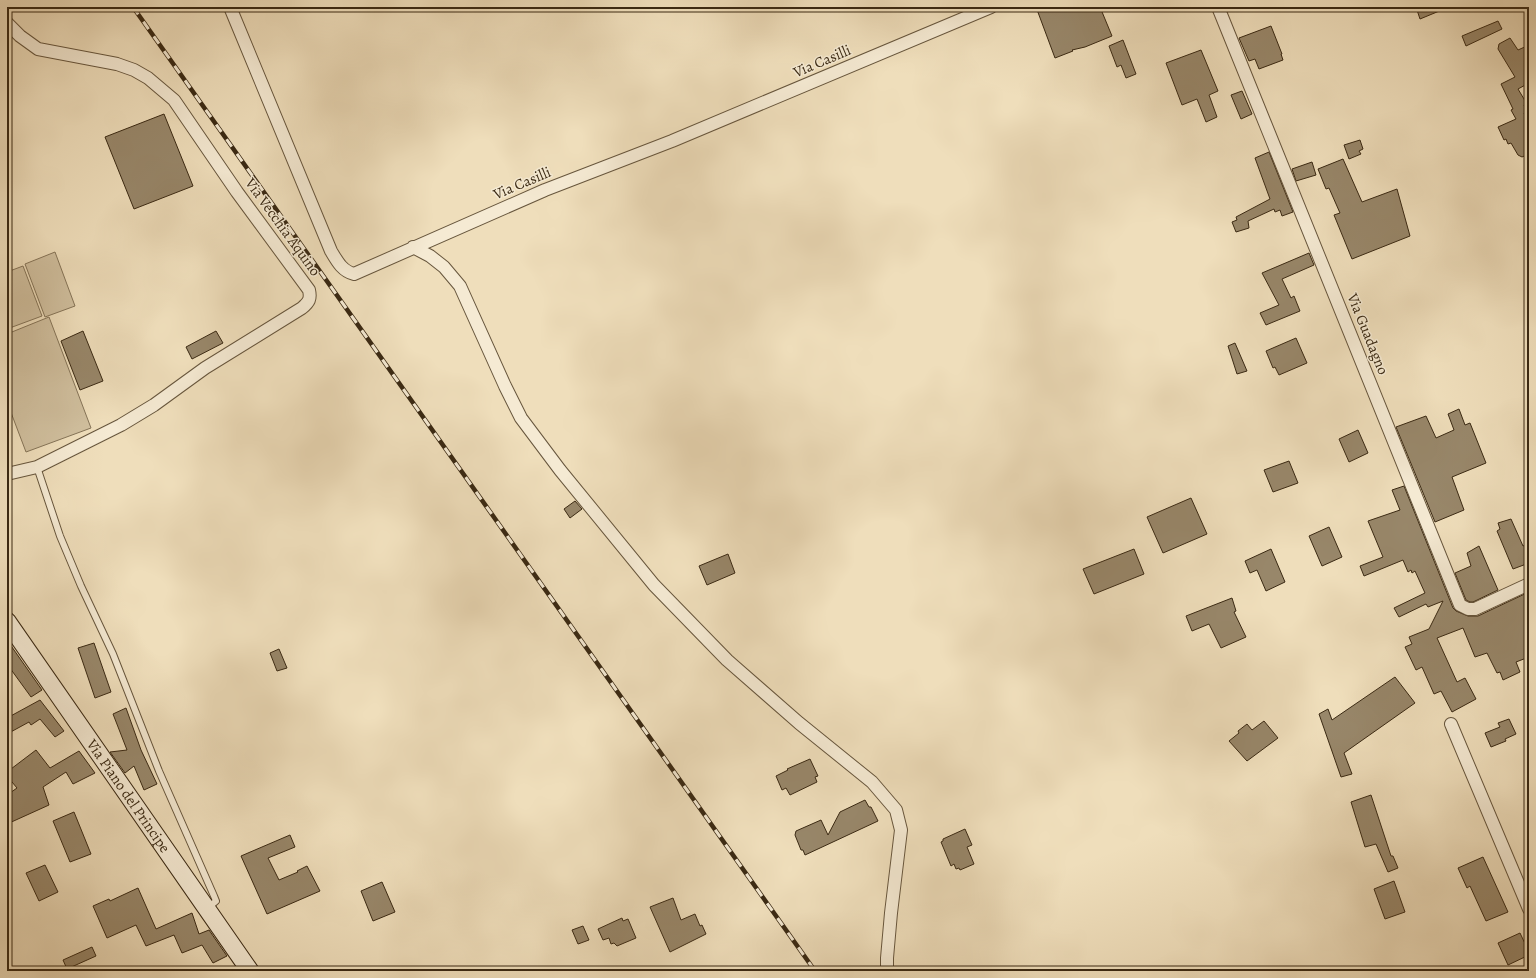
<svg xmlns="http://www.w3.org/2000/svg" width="1536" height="978" font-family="Alegreya,serif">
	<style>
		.green { fill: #d0bf9e; stroke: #857458 }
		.building { fill: #98876a; stroke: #3a2913 }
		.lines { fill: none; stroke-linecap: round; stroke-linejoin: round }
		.lane-casing { stroke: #67563d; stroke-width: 8 }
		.street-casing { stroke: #67563d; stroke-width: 14 }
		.secondary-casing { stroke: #3a2913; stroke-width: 19 }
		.lane { stroke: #f5ead3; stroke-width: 6 }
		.street { stroke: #f5ead3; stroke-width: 12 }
		.secondary { stroke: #f5ead3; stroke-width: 17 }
		.rail-casing { stroke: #3a2913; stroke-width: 4.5 }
		.rail { stroke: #f5ead3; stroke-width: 3; stroke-dasharray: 9; stroke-linecap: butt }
		.labels { text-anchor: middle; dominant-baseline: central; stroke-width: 3; stroke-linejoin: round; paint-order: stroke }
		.street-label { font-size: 15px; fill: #3a2913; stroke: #f5ead3 }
	</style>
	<rect width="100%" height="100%" fill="#efdebb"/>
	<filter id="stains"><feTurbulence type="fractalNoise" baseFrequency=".005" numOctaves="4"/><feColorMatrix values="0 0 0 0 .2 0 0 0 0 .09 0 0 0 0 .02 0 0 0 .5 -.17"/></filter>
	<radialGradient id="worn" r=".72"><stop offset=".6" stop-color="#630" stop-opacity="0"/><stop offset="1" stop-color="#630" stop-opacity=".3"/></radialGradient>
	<path class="green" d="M55,252L75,306L45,317L25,264Z
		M23,266L42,316L7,329V272Z
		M49,317L91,428L26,452L7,402V334Z"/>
	<path class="building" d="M1036,7H1100L1112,36L1085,47L1072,50L1073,51L1055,58Z
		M1416,7H1449L1420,19Z
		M1498,21L1502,29L1466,46L1462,36Z
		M1271,26L1282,54H1281L1283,60L1259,69L1255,59L1249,61L1239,38Z
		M1510,38L1518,50L1529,45V83L1518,89L1527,104L1524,105L1527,111L1524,113L1529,123V154L1522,157L1518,155L1511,143L1508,144L1506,139L1504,140L1498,127L1516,119L1511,110L1513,109L1501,84L1515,77L1498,49L1499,44Z
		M1123,40L1136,74L1126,78L1121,65L1117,67L1109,46Z
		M1201,50L1218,91L1209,95L1217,117L1206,122L1197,99L1182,105L1166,63Z
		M1242,91L1252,114L1241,119L1231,95Z
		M164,114L193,186L134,209L105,137Z
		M1360,140L1363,149L1359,151L1361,154L1349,159L1344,145Z
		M1269,152L1293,212L1282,216L1280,210L1275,212L1274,209L1248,221L1249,228L1236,232L1232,222L1237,220L1236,217L1270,199L1255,158Z
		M1343,159L1362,202L1397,189L1410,236L1352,259L1334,215L1340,213L1329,188L1326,189L1318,169Z
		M1312,162L1316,175L1296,181L1292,169Z
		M1309,253L1314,265L1282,279L1291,298L1294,296L1300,311L1266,325L1260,313L1279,305L1262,273Z
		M83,331L103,381L80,390L61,341Z
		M216,331L223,343L192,359L186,347Z
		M1296,338L1307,363L1279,375L1275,367L1273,368L1266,351Z
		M1235,343L1247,371L1237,374L1228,346Z
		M1459,409L1465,425L1470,423L1486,463L1452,477L1464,510L1435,522L1396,427L1426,416L1436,438L1454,430L1448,414Z
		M1358,430L1368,453L1349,462L1339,439Z
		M1289,461L1298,483L1273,492L1264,470Z
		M1404,486L1453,608L1456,611L1468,616H1478L1529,592V657L1516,662L1520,672L1503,680L1500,672L1497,673L1487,653L1475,657L1463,628L1437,638L1457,682L1465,678L1476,699L1452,712L1441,691L1434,694L1422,667L1416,670L1405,647L1412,644L1409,637L1429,629L1443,601L1428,607L1426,604L1399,617L1394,608L1425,593L1415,571L1412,573L1411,570L1408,572L1403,560L1364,576L1360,566L1383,557L1368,521L1400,510L1392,490Z
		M1191,498L1207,534L1163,553L1147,517Z
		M575,501L582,509L570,518L564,509Z
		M1511,519L1523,546L1529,543V563L1513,569L1497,531L1500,529L1498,523Z
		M1329,527L1342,557L1322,566L1309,536Z
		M1479,546L1498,590L1473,602H1470L1466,600L1455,573L1471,566L1467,553Z
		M1134,549L1144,574L1094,594L1083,569Z
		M1271,549L1285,582L1266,591L1257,570L1250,573L1245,561Z
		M728,554L735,573L707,585L699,566Z
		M1232,598L1236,611L1234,612L1246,637L1221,648L1209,624L1192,631L1186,616Z
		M7,640L42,690L31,697L7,664Z
		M94,643L111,692L95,698L78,648Z
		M279,649L287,668L277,671L270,653Z
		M1395,677L1415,703L1344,753L1352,774L1341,777L1319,714L1328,709L1332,720Z
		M40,700L64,731L55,737L40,719L31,725L29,722L7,734V718Z
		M126,708L141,750L157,784L144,790L134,766L125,773L110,752L127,750L113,714Z
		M1509,719L1516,734L1505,739L1506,741L1491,747L1485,733L1500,727L1498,723Z
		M1264,721L1278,738L1247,761L1229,741L1239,733L1238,731L1247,724L1252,730Z
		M36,750L50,768L79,751L95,773L73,784L66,772L43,787L49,805L7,824V795L17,788L7,776V772Z
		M810,759L818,776L815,777L817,782L790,795L786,788L782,790L776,776L788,770L787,769Z
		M1371,795L1391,856H1393L1398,868L1388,872L1376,844L1365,847L1351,802Z
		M865,800L869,807H871L878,821L805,855L803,850H801L795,835L796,831L821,820L828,835L840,812Z
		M74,812L91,854L70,862L53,821Z
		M965,829L972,845L967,847L974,864L960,870L959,868L956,869L954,864L951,866L941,842L943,841V839Z
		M290,835L295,847L268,858L279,880L298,872L297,871L307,866L320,891L267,914L241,856Z
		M1483,857L1508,912L1486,921L1470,886L1467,888L1458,868Z
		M45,865L58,892L39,901L26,873Z
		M1394,881L1405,912L1385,919L1374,889Z
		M382,882L395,912L373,921L361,891Z
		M138,888L156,929L192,913L199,934L209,930L227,956L213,963L202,945L182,953L174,935L146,946L136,925L107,938L93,906L109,899L110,901Z
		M673,898L681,920L695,914L700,926L702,925L706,934L670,952L650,907Z
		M622,918L623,921L628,919L636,938L617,946L614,943L611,944L609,938L603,940L598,929Z
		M583,926L589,940L578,944L572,930Z
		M1520,933L1529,952V955L1508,965L1498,943Z
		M92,947L96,956L67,969L63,960Z"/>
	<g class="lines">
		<g class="lane-casing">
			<path id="lane" d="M7,454V457
				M37,467L60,536L81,586L113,654L159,771L214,896L216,901L208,908"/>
		</g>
		<g class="street-casing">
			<path id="street" d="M230,7L331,251C337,261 342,271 354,274L545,190L672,141L991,7
				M1218,7L1460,605L1468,609H1475L1529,584
				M7,23L20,36L38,49L117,64L134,70L148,78L174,100L237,192L309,290C311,299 309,302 302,308L205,368L154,405L121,425L37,467L7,474
				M413,247L430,256L444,267L460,286L505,386L521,418L560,470L654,585L727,660L799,723L872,782L896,810L901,830L891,913L887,958V971
				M1451,724L1529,909"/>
		</g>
		<g class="secondary-casing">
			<g id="secondary">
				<path id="s1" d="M7,621L250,971"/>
			</g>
		</g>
		<use href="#lane" class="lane"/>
		<use href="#street" class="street"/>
		<use href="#secondary" class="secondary"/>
		<g class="rail-casing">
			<path id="rail" d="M133,7L815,971"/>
		</g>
		<use href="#rail" class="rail"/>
	</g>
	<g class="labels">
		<g class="street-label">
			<text transform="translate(822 61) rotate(-23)">Via Casilli</text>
			<text transform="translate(522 183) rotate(-23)">Via Casilli</text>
			<text transform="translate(283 227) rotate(54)">Via Vecchia Aquino</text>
			<text transform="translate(1368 334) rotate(68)">Via Guadagno</text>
			<text stroke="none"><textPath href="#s1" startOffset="213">Via Piano del Principe</textPath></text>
		</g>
	</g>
	<rect width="1536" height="978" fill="none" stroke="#efdebb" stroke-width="24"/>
	<rect x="8" y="8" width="1520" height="962" fill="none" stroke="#3a2913" stroke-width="2"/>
	<rect x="12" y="12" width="1512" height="954" fill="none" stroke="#3a2913"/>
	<rect width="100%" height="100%" filter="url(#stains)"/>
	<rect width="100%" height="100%" fill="url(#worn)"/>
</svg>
